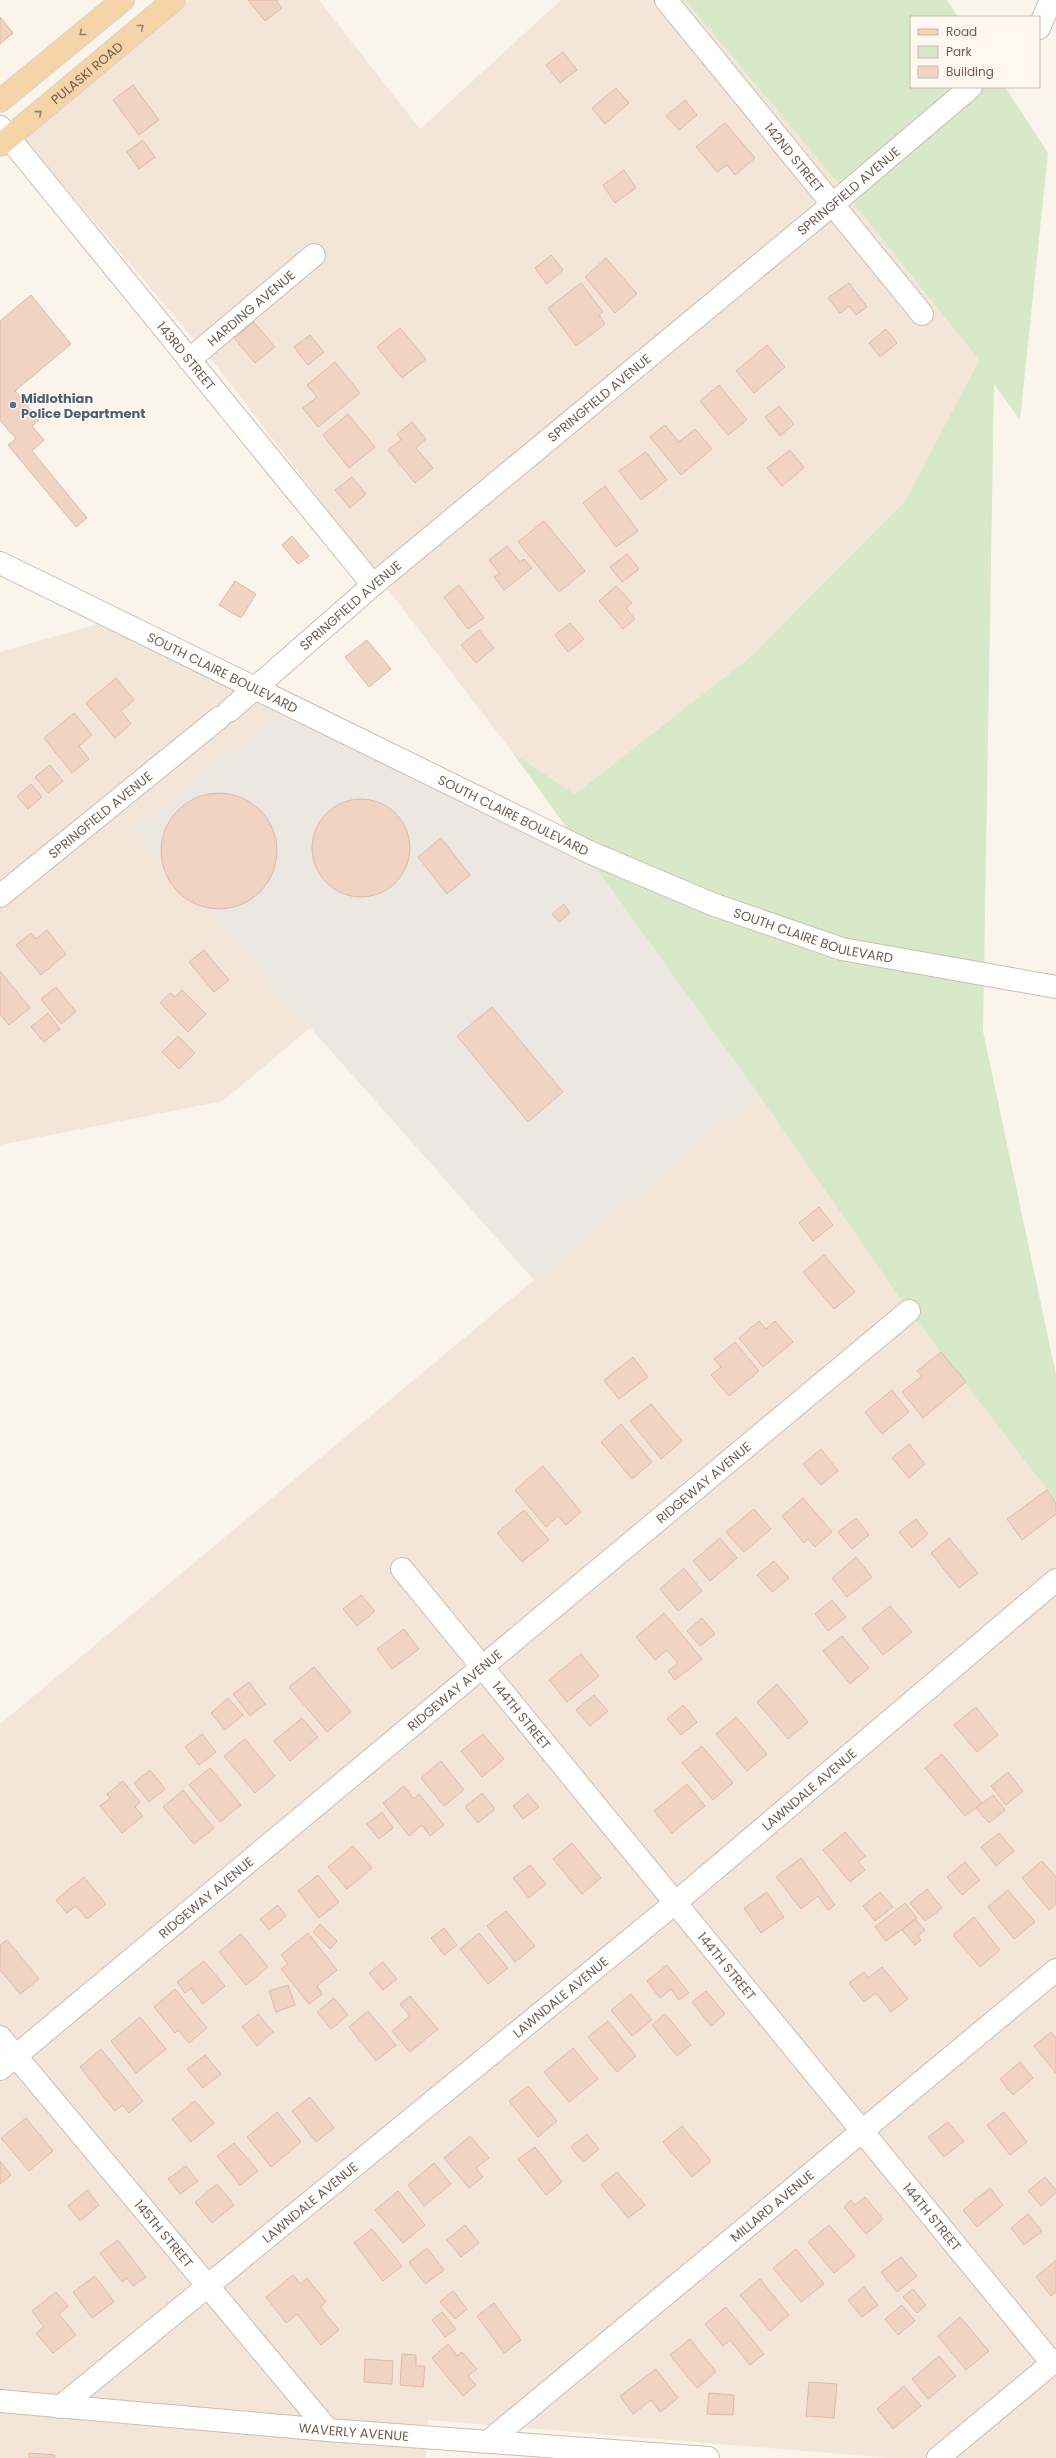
<svg xmlns="http://www.w3.org/2000/svg" width="1056" height="2458" font-family="Poppins,sans-serif">
	<style>
		.residential { fill: #f3e6d9 }
		.industrial { fill: #ede7e2 }
		.green { fill: #d7e9c9 }
		.building { fill: #efd3c3; stroke: #e1b9a4 }
		.lines { fill: none; stroke-linecap: round; stroke-linejoin: round }
		.minor-casing { stroke: #cdbcb0; stroke-width: 24 }
		.major-casing { stroke: #d8d1cd; stroke-width: 24 }
		.minor { stroke: #fff; stroke-width: 22 }
		.major { stroke: #f5d5a7; stroke-width: 22 }
		.oneway { stroke: #9b8069 }
		.service-dot { fill: #5c6f8a; stroke: #fef8f0; stroke-width: 1.5 }
		.labels { text-anchor: middle; dominant-baseline: central; stroke-width: 3; stroke-linejoin: round; paint-order: stroke }
		.street-label { font-size: 13px; fill: #755b4e; stroke: #fef8f0 }
		.service-label { font-size: 13px; font-weight: bold; fill: #4e5e75; stroke: #fef8f0; text-anchor: start }
	</style>
	<rect width="100%" height="100%" fill="#fbf4ea"/>
	<path class="residential" d="M190,0H319L420,129L561,0H685L826,169L979,360L905,501L749,658L575,794L513,753L220,370L24,139Z
		M99,624L281,711L136,830L310,1028L223,1101L0,1145V652Z
		M758,1094L909,1311L1056,1501V2458H890L428,2420L426,2458H0V1724Z"/>
	<path class="industrial" d="M281,711L591,862L758,1094L534,1280L135,830Z"/>
	<path class="green" d="M685,0H947L958,17H911V87H1005L1048,153L1020,420L994,384L983,1031L1056,1375V1501L909,1311L758,1094L513,753L575,794L749,658L905,501L979,360L826,169Z"/>
	<path class="building" d="M248,0H276L282,8L265,21Z
		M0,17L13,33L0,44Z
		M563,52L577,70L560,83L546,65Z
		M133,85L159,120L139,135L113,100Z
		M616,88L629,103L605,124L592,108Z
		M685,100L697,115L679,130L666,116Z
		M725,123L755,158L735,175L727,165L717,172L696,147Z
		M143,140L155,157L139,169L127,152Z
		M624,170L636,188L615,203L603,185Z
		M551,255L563,270L547,284L535,268Z
		M606,258L637,294L615,313L585,277Z
		M581,283L603,312L599,315L605,324L576,346L548,308Z
		M849,283L867,307L856,315L849,306L840,313L828,298Z
		M31,295L71,344L15,391L39,420L32,426L44,440L32,451L87,518L76,527L8,445L16,439L0,420V321Z
		M254,322L275,347L255,363L234,338Z
		M400,328L426,359L402,378L377,347Z
		M886,329L897,343L880,357L869,343Z
		M310,335L324,352L308,365L294,347Z
		M767,345L785,367L754,393L736,371Z
		M335,362L360,393L318,427L303,408L317,397L307,385Z
		M719,385L747,420L728,435L700,401Z
		M779,406L794,424L780,436L765,417Z
		M348,414L375,447L349,468L323,435Z
		M412,422L426,439L416,448L433,468L415,483L388,450L401,440L397,434Z
		M665,425L679,442L695,429L712,449L681,475L650,437Z
		M790,450L804,468L782,486L767,468Z
		M646,452L667,480L641,500L619,471Z
		M352,477L366,494L350,508L335,490Z
		M605,486L638,531L616,547L583,503Z
		M544,521L585,571L559,592L518,542Z
		M292,536L309,556L298,564L282,545Z
		M507,546L520,562L524,559L532,568L504,590L494,577L500,573L489,560Z
		M627,554L639,569L622,582L610,567Z
		M235,581L256,594L241,618L219,605Z
		M459,585L484,618L468,629L444,597Z
		M616,586L632,603L626,608L635,619L623,629L599,601Z
		M570,623L584,639L568,652L555,635Z
		M479,630L494,648L476,663L461,645Z
		M367,640L391,669L369,687L345,657Z
		M116,678L134,700L121,711L131,724L115,738L86,703Z
		M74,713L92,735L79,746L89,759L72,773L44,738Z
		M50,765L63,781L48,793L35,777Z
		M31,784L42,797L28,809L17,796Z
		M161 851a58 58 0 1 1 116 0a58 58 0 1 1-116 0Z
		M312 848a49 49 0 1 1 98 0a49 49 0 1 1-98 0Z
		M441,838L470,875L447,894L418,857Z
		M564,904L570,913L559,922L552,914Z
		M47,930L66,954L41,975L16,945L31,933L36,939Z
		M204,950L229,980L214,992L189,962Z
		M0,971L30,1008L9,1025L0,1014Z
		M56,987L76,1012L61,1024L41,999Z
		M182,990L206,1014L188,1032L160,1003L170,993L175,997Z
		M492,1007L563,1092L528,1122L457,1036Z
		M48,1013L60,1029L44,1042L31,1027Z
		M178,1036L195,1053L179,1069L162,1052Z
		M819,1207L833,1225L813,1241L799,1223Z
		M824,1255L855,1292L834,1309L803,1272Z
		M759,1321L766,1329L775,1321L793,1342L763,1367L739,1338Z
		M735,1342L759,1371L729,1396L711,1375L721,1367L714,1359Z
		M941,1352L966,1382L923,1418L902,1392L922,1376L917,1371Z
		M633,1357L648,1377L619,1399L604,1380Z
		M892,1390L909,1412L882,1434L865,1412Z
		M651,1404L682,1441L661,1459L630,1421Z
		M621,1424L652,1462L632,1479L601,1442Z
		M909,1444L925,1464L909,1478L892,1458Z
		M821,1449L838,1471L821,1485L803,1464Z
		M543,1466L581,1512L566,1525L558,1516L546,1527L515,1490Z
		M1047,1490L1056,1503V1514L1022,1540L1007,1519Z
		M803,1498L832,1532L815,1547L808,1539L804,1543L782,1516Z
		M754,1509L771,1529L744,1552L726,1532Z
		M524,1510L549,1540L522,1562L497,1533Z
		M856,1518L869,1535L852,1549L838,1532Z
		M916,1519L928,1534L912,1548L899,1532Z
		M720,1538L737,1558L710,1581L693,1561Z
		M949,1538L978,1573L959,1588L931,1553Z
		M856,1557L872,1577L847,1597L832,1578Z
		M774,1561L789,1578L772,1592L757,1575Z
		M684,1568L702,1591L678,1611L660,1589Z
		M361,1595L375,1611L357,1626L343,1609Z
		M832,1600L846,1617L828,1631L815,1614Z
		M890,1606L912,1632L883,1655L862,1628Z
		M664,1613L702,1659L675,1680L668,1671L678,1663L667,1650L655,1660L636,1637Z
		M702,1618L715,1634L700,1646L687,1631Z
		M404,1629L419,1649L392,1669L377,1649Z
		M842,1636L869,1668L850,1684L823,1651Z
		M581,1654L599,1676L567,1702L549,1680Z
		M314,1667L351,1712L327,1732L289,1687Z
		M249,1682L265,1704L250,1716L233,1694Z
		M777,1684L808,1722L788,1739L757,1702Z
		M594,1695L608,1711L590,1726L576,1710Z
		M228,1698L243,1715L225,1730L211,1713Z
		M683,1705L697,1722L681,1735L667,1719Z
		M976,1707L998,1735L977,1752L954,1725Z
		M736,1717L767,1754L747,1771L716,1734Z
		M302,1718L318,1737L290,1761L274,1741Z
		M202,1734L216,1752L199,1765L185,1747Z
		M483,1734L504,1759L482,1777L461,1751Z
		M245,1739L275,1776L255,1793L224,1756Z
		M702,1746L733,1783L713,1800L682,1763Z
		M942,1754L982,1803L965,1816L925,1768Z
		M441,1761L464,1790L444,1806L421,1778Z
		M210,1768L241,1805L220,1822L189,1785Z
		M150,1770L165,1789L149,1802L134,1783Z
		M1008,1772L1023,1791L1006,1805L991,1786Z
		M123,1781L140,1802L135,1807L143,1816L122,1833L100,1806L110,1798L107,1794Z
		M687,1784L705,1806L672,1833L654,1811Z
		M404,1786L414,1799L419,1794L444,1825L430,1836L422,1825L409,1836L383,1803Z
		M183,1790L214,1828L194,1844L163,1807Z
		M482,1793L495,1809L478,1823L465,1807Z
		M528,1794L539,1807L523,1819L513,1806Z
		M993,1795L1005,1810L989,1823L976,1808Z
		M382,1812L393,1828L379,1839L367,1824Z
		M845,1832L865,1856L858,1862L865,1870L850,1882L823,1850Z
		M999,1833L1014,1851L996,1866L981,1847Z
		M572,1843L601,1878L582,1894L553,1859Z
		M353,1846L372,1868L347,1889L328,1867Z
		M801,1858L835,1905L828,1910L818,1896L801,1909L776,1877Z
		M1042,1861L1056,1877V1904L1049,1910L1022,1878Z
		M965,1862L980,1880L962,1895L947,1877Z
		M530,1865L546,1884L529,1898L513,1878Z
		M318,1875L339,1902L319,1918L298,1891Z
		M84,1877L106,1904L87,1919L76,1906L67,1913L56,1900Z
		M927,1889L942,1908L925,1921L910,1903Z
		M1008,1890L1035,1922L1014,1939L988,1907Z
		M767,1892L784,1917L761,1933L744,1908Z
		M880,1892L893,1907L875,1921L863,1906Z
		M905,1903L917,1918L886,1941L875,1927Z
		M278,1905L286,1916L269,1930L260,1919Z
		M506,1911L535,1946L515,1962L487,1926Z
		M974,1917L1000,1950L980,1967L953,1935Z
		M915,1919L925,1930L918,1936L921,1940L915,1945L902,1930Z
		M320,1924L337,1941L330,1949L313,1932Z
		M444,1928L457,1945L444,1955L431,1938Z
		M308,1933L337,1970L317,1986L322,1994L309,2004L281,1969L288,1964L281,1955Z
		M479,1933L508,1968L488,1984L460,1949Z
		M241,1934L268,1967L246,1985L219,1952Z
		M7,1940L39,1979L20,1994L0,1970V1945Z
		M204,1961L225,1986L203,2004L191,1988L185,1993L177,1982Z
		M383,1962L397,1979L383,1990L369,1973Z
		M667,1965L689,1993L679,2000L671,1989L660,1998L647,1981Z
		M882,1967L908,1999L891,2012L876,1993L864,2002L849,1983L864,1972L868,1978Z
		M288,1985L295,2005L276,2012L269,1991Z
		M175,1989L207,2028L189,2043L178,2030L175,2033L154,2007Z
		M706,1991L725,2014L711,2026L692,2002Z
		M631,1994L652,2020L632,2036L611,2010Z
		M410,1996L438,2029L410,2052L392,2031L410,2016L400,2004Z
		M334,1998L348,2015L331,2029L317,2012Z
		M368,2011L396,2045L376,2061L349,2027Z
		M258,2014L273,2032L257,2046L242,2027Z
		M665,2014L691,2045L677,2056L652,2025Z
		M140,2017L166,2049L136,2073L111,2041Z
		M608,2021L636,2056L617,2072L588,2037Z
		M1051,2032L1056,2038V2073L1034,2046Z
		M573,2048L598,2079L569,2102L544,2072Z
		M101,2049L143,2101L129,2113L123,2105L115,2111L80,2067Z
		M205,2055L221,2074L203,2088L187,2069Z
		M1020,2062L1033,2078L1013,2095L1000,2079Z
		M528,2086L557,2121L538,2137L509,2101Z
		M310,2097L334,2128L316,2142L292,2111Z
		M195,2101L214,2123L191,2142L172,2119Z
		M277,2112L301,2142L271,2167L247,2137Z
		M1004,2112L1027,2142L1010,2155L987,2125Z
		M26,2118L53,2151L29,2171L1,2138Z
		M948,2122L964,2141L944,2157L928,2137Z
		M682,2126L711,2161L692,2177L663,2142Z
		M587,2134L599,2149L583,2162L571,2147Z
		M470,2136L489,2158L476,2168L483,2177L469,2188L444,2158Z
		M234,2143L258,2171L240,2185L217,2156Z
		M535,2147L562,2182L546,2195L518,2159Z
		M0,2161L11,2175L0,2184Z
		M434,2163L451,2184L424,2206L408,2185Z
		M186,2166L198,2181L180,2194L168,2179Z
		M617,2172L645,2205L628,2218L601,2185Z
		M1045,2177L1056,2190V2193L1041,2206L1028,2191Z
		M217,2184L234,2205L212,2223L195,2202Z
		M990,2188L1003,2205L977,2227L963,2210Z
		M87,2190L99,2205L80,2221L68,2206Z
		M398,2191L425,2225L403,2243L375,2210Z
		M865,2197L883,2219L866,2234L844,2207L851,2200L855,2205Z
		M1028,2214L1042,2231L1024,2245L1011,2228Z
		M465,2225L479,2243L461,2257L447,2240Z
		M829,2225L855,2256L834,2273L808,2242Z
		M372,2229L402,2266L383,2281L354,2243Z
		M118,2240L146,2277L133,2286L127,2278L122,2282L100,2253Z
		M427,2248L444,2270L425,2284L409,2262Z
		M796,2249L824,2284L801,2302L773,2268Z
		M901,2257L917,2276L897,2292L881,2272Z
		M1056,2260V2292L1051,2296L1036,2277Z
		M293,2275L300,2284L307,2278L326,2302L320,2307L339,2330L321,2345L297,2314L286,2323L266,2297Z
		M95,2276L114,2302L92,2318L73,2292Z
		M760,2279L789,2315L770,2331L740,2295Z
		M864,2287L878,2305L862,2317L848,2300Z
		M913,2289L926,2305L917,2313L903,2297Z
		M453,2291L467,2309L455,2319L440,2302Z
		M56,2292L68,2306L59,2314L76,2335L53,2353L36,2333L44,2327L32,2311Z
		M494,2303L521,2340L504,2353L477,2316Z
		M902,2305L915,2321L898,2335L885,2319Z
		M726,2307L764,2354L750,2365L730,2340L723,2346L705,2324Z
		M442,2312L456,2329L445,2337L432,2320Z
		M960,2317L989,2351L966,2370L938,2336Z
		M690,2339L716,2372L697,2388L670,2355Z
		M448,2344L457,2356L462,2352L477,2369L468,2376L476,2385L463,2396L432,2358Z
		M402,2354L416,2355V2366H425L423,2387L400,2385Z
		M939,2356L956,2376L928,2399L912,2379Z
		M365,2359L393,2361L392,2384L364,2382Z
		M656,2369L678,2398L660,2412L651,2400L633,2414L620,2396Z
		M809,2382L837,2384L834,2418L806,2416Z
		M904,2386L921,2406L893,2429L877,2409Z
		M709,2393L734,2395L733,2415L707,2414Z
		M29,2453L55,2455V2458H29Z"/>
	<g class="lines">
		<g class="minor-casing">
			<g id="minor">
				<path id="s1" d="M666,0L922,314"/>
				<path d="M1039,28L1051,0"/>
				<path id="s2" d="M0,127L373,585"/>
				<path id="s3" d="M189,360L314,255"/>
				<path id="s4" d="M0,563L589,852L712,904L842,949L1056,987"/>
				<path id="s5" d="M229,711L373,585L833,204L971,87"/>
				<path id="s6" d="M0,896L219,718"/>
				<path id="s7" d="M402,1569L1052,2363"/>
				<path id="s8" d="M0,2037L328,2430"/>
				<path id="s9" d="M0,2069L909,1311"/>
				<path id="s10" d="M0,2401L328,2430L708,2458"/>
				<path id="s11" d="M60,2407L675,1903L1056,1580"/>
				<path id="s12" d="M489,2441L1056,1970"/>
				<path d="M938,2458L1056,2360"/>
			</g>
		</g>
		<g class="major-casing">
			<g id="major">
				<path d="M0,101L123,0"/>
				<path id="s13" d="M0,145L174,0"/>
			</g>
		</g>
		<use href="#minor" class="minor"/>
		<use href="#major" class="major"/>
	</g>
	<defs><path id="oneway-chevron" d="M-2-3.5L2.5 0L-2 3.5" fill="none" stroke-width="1.6" stroke-linecap="round" stroke-linejoin="round"/></defs>
	<g class="oneway">
		<use href="#oneway-chevron" transform="translate(141 27) rotate(-39)"/>
		<use href="#oneway-chevron" transform="translate(82 33) rotate(141)"/>
		<use href="#oneway-chevron" transform="translate(39 113) rotate(-40)"/>
	</g>
	<circle class="service-dot" cx="13" cy="405" r="4"/>
	<g class="labels">
		<g class="street-label">
			<text stroke="none"><textPath href="#s13" startOffset="113">PULASKI ROAD</textPath></text>
			<text stroke="none"><textPath href="#s1" startOffset="203">142ND STREET</textPath></text>
			<text stroke="none"><textPath href="#s5" startOffset="809">SPRINGFIELD AVENUE</textPath></text>
			<text stroke="none"><textPath href="#s3" startOffset="81">HARDING AVENUE</textPath></text>
			<text stroke="none"><textPath href="#s2" startOffset="295">143RD STREET</textPath></text>
			<text stroke="none"><textPath href="#s5" startOffset="485">SPRINGFIELD AVENUE</textPath></text>
			<text stroke="none"><textPath href="#s5" startOffset="161">SPRINGFIELD AVENUE</textPath></text>
			<text stroke="none"><textPath href="#s4" startOffset="248">SOUTH CLAIRE BOULEVARD</textPath></text>
			<text stroke="none"><textPath href="#s6" startOffset="129">SPRINGFIELD AVENUE</textPath></text>
			<text stroke="none"><textPath href="#s4" startOffset="572">SOUTH CLAIRE BOULEVARD</textPath></text>
			<text stroke="none"><textPath href="#s4" startOffset="896">SOUTH CLAIRE BOULEVARD</textPath></text>
			<text stroke="none"><textPath href="#s9" startOffset="916">RIDGEWAY AVENUE</textPath></text>
			<text stroke="none"><textPath href="#s9" startOffset="592">RIDGEWAY AVENUE</textPath></text>
			<text stroke="none"><textPath href="#s7" startOffset="189">144TH STREET</textPath></text>
			<text stroke="none"><textPath href="#s11" startOffset="971">LAWNDALE AVENUE</textPath></text>
			<text stroke="none"><textPath href="#s9" startOffset="268">RIDGEWAY AVENUE</textPath></text>
			<text stroke="none"><textPath href="#s7" startOffset="513">144TH STREET</textPath></text>
			<text stroke="none"><textPath href="#s11" startOffset="647">LAWNDALE AVENUE</textPath></text>
			<text stroke="none"><textPath href="#s11" startOffset="323">LAWNDALE AVENUE</textPath></text>
			<text stroke="none"><textPath href="#s12" startOffset="368">MILLARD AVENUE</textPath></text>
			<text stroke="none"><textPath href="#s7" startOffset="837">144TH STREET</textPath></text>
			<text stroke="none"><textPath href="#s8" startOffset="256">145TH STREET</textPath></text>
			<text stroke="none"><textPath href="#s10" startOffset="355">WAVERLY AVENUE</textPath></text>
		</g>
		<g class="service-label">
			<text x="21" y="398">Midlothian<tspan x="21" dy="15">Police Department</tspan></text>
		</g>
	</g>
	<rect x="910" y="16" width="130" height="72" fill="#fef8f0" stroke="#c7b9af"/>
	<rect x="918" y="29" width="20" height="6" fill="#f5d5a7" stroke="#c7b9af"/>
	<text x="946" y="36" font-size="12" fill="#755b4e">Road</text>
	<rect x="918" y="46" width="20" height="12" fill="#d7e9c9" stroke="#c7b9af"/>
	<text x="946" y="56" font-size="12" fill="#755b4e">Park</text>
	<rect x="918" y="66" width="20" height="12" fill="#efd3c3" stroke="#c7b9af"/>
	<text x="946" y="76" font-size="12" fill="#755b4e">Building</text>
</svg>
